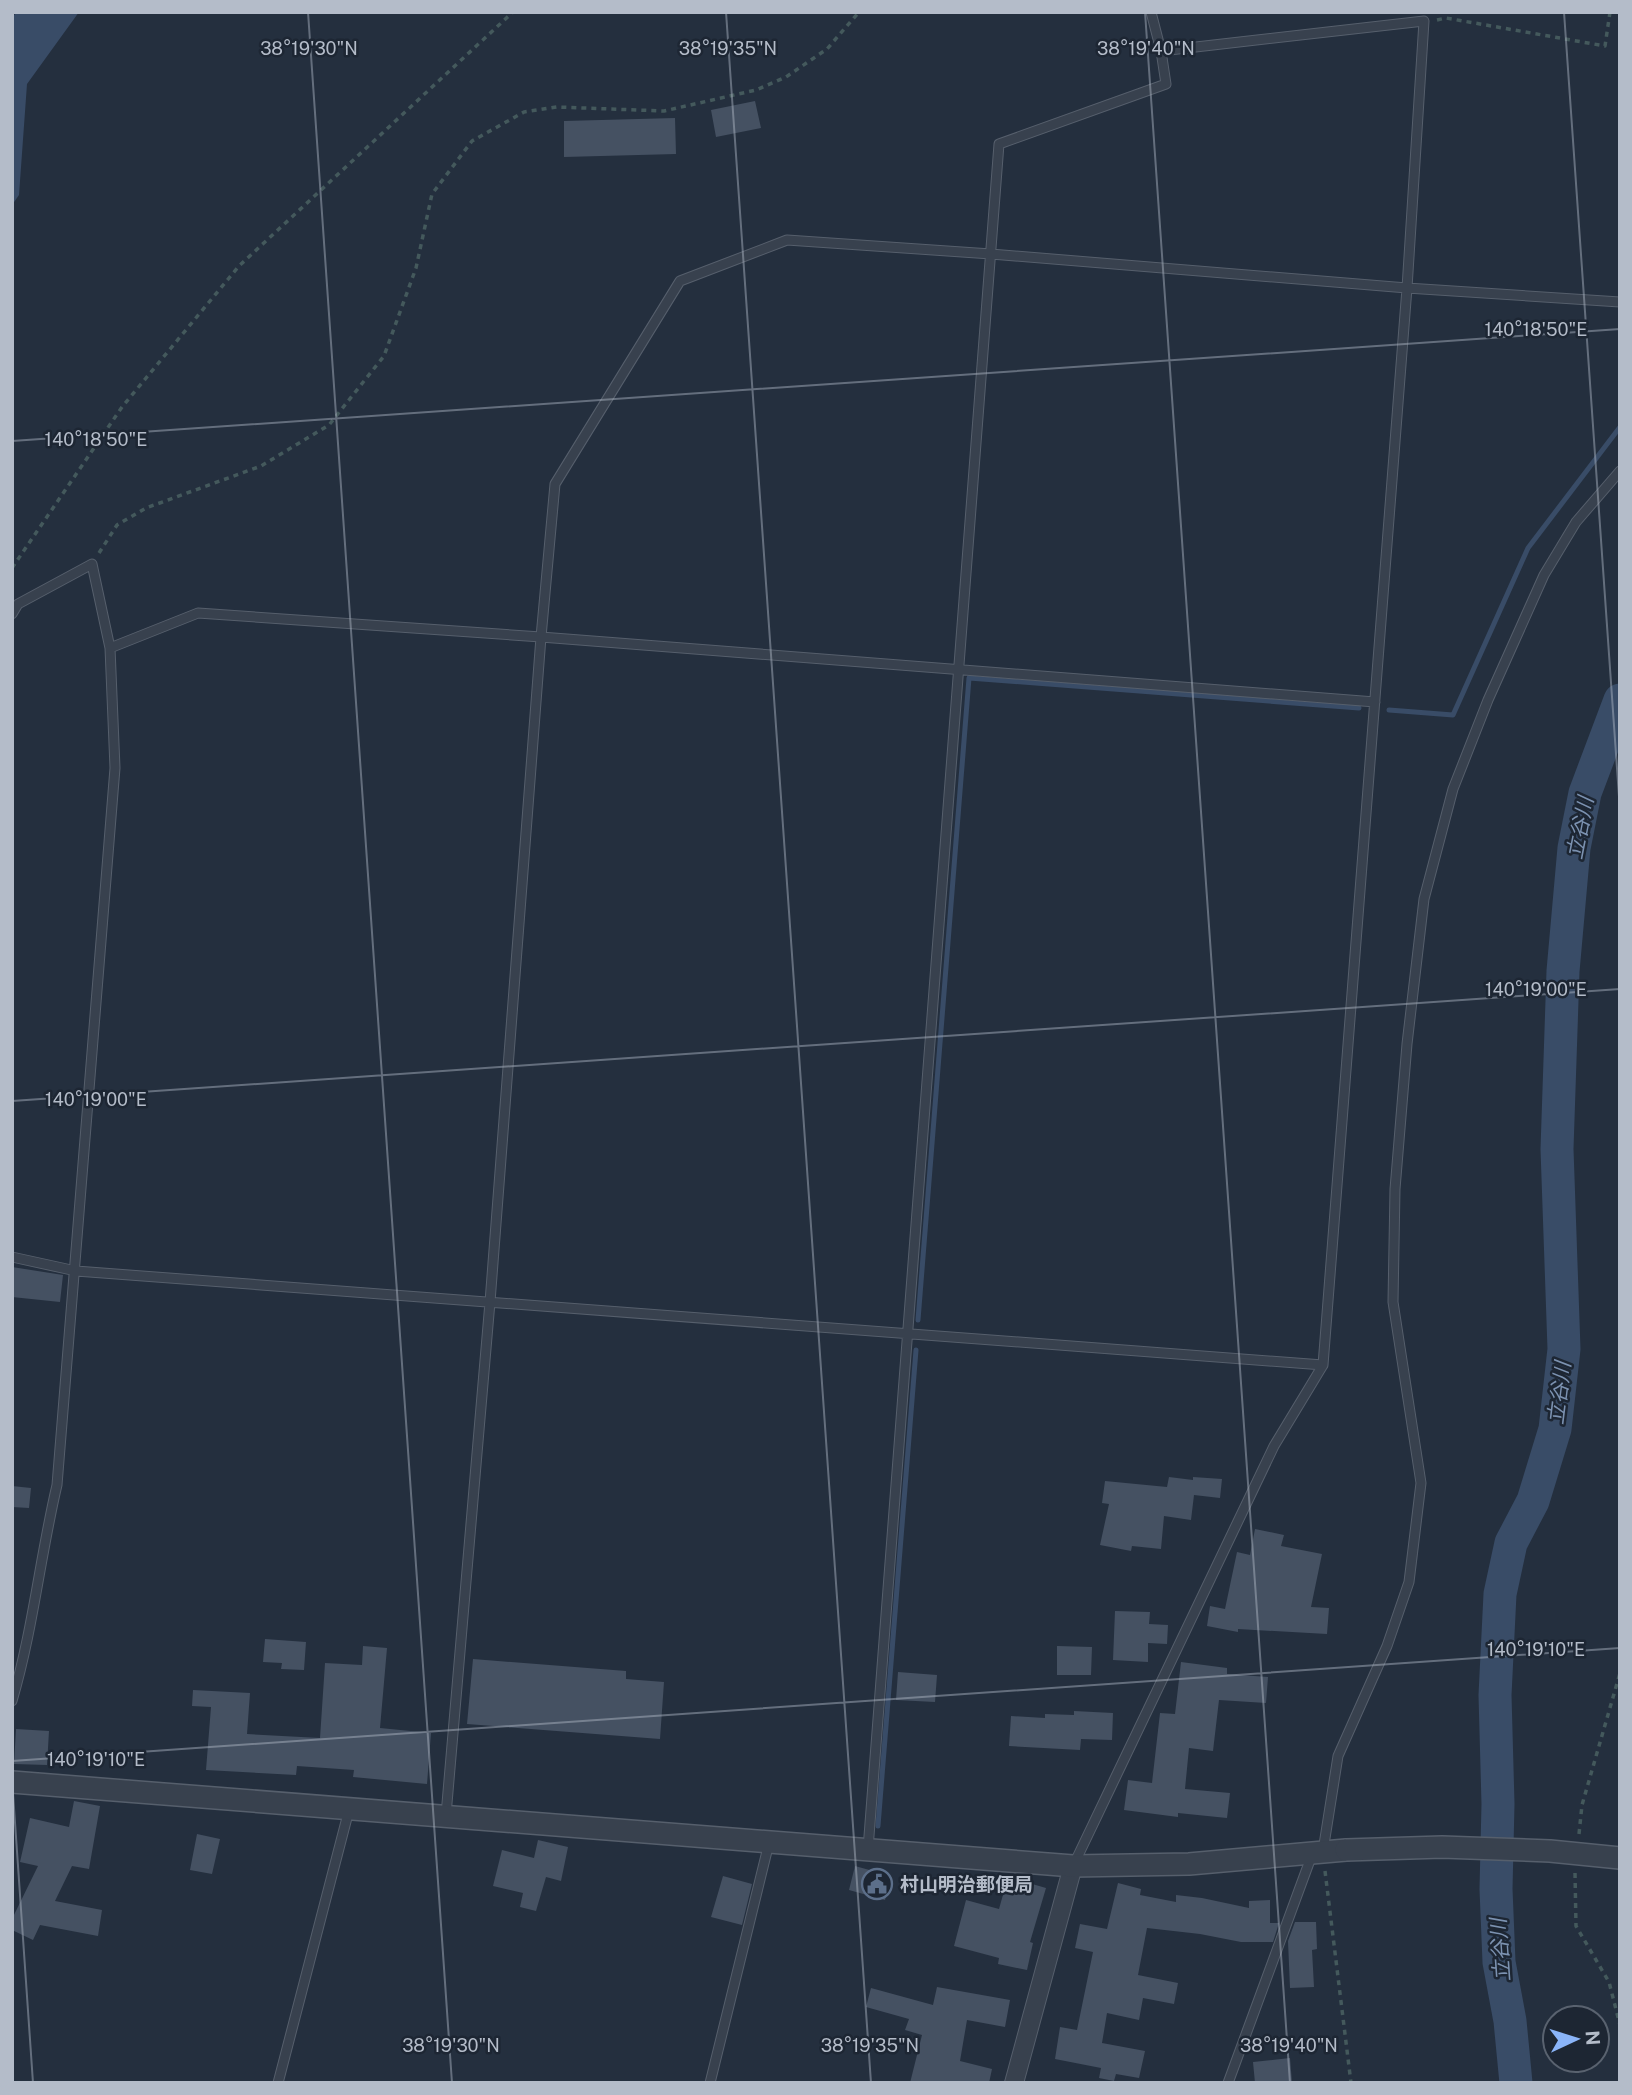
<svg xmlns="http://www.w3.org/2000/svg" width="1632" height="2095" font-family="'Public Sans','Noto Sans JP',sans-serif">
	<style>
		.water { fill: #394c67 }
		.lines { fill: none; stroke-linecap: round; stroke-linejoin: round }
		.stream { stroke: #394c67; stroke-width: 5 }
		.river { stroke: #394c67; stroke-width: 33 }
		.building { fill: #455162 }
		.service-casing { stroke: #565f6c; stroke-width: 11 }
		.minor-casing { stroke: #565f6c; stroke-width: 20 }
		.tertiary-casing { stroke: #565f6c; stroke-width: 24 }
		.path { stroke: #44595c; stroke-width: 3.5; stroke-dasharray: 5 5; stroke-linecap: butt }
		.service { stroke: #38414e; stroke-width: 9 }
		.minor { stroke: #38414e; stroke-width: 18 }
		.tertiary { stroke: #38414e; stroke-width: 21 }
		.tertiary-bridge-casing { stroke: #565f6c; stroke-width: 24; stroke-linecap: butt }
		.tertiary-bridge { stroke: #38414e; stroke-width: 21 }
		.ticks { fill: none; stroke: #b4bcc9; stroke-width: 2; stroke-opacity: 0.45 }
		.labels { text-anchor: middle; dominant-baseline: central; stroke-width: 5; stroke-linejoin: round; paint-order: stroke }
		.poi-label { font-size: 19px; font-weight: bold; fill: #b4bcc9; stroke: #1d2633; text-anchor: start }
		.water-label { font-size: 21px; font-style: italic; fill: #7c92b1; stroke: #1d2633 }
		.ticks-label { font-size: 18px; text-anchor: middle; fill: #b4bcc9; stroke: #1d2633; stroke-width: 5; stroke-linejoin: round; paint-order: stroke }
	</style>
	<rect width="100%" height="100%" fill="#242f3e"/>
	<path class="water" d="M16,12H79L27,84L19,195L12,205V19Z"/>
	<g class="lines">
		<path class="stream" d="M1389,710L1453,715L1528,548L1620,427
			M918,1320L969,678L1359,708
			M878,1826L916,1350"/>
		<path class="river" d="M1516,2083L1510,2021L1499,1962L1496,1889L1498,1804L1495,1695L1500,1594L1511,1543L1533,1501L1555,1429L1564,1349L1557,1149L1563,971L1574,848L1585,793L1620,700"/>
	</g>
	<path class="building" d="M755,101L761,128L716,137L711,110Z
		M675,118L676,154L564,157V121Z
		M12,1267L63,1275L60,1302L12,1297Z
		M1169,1477L1193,1480V1477L1222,1479L1220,1498L1194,1495L1191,1520L1164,1516L1161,1549L1132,1546L1131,1551L1100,1545L1109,1504L1102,1503L1105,1481L1167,1487Z
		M12,1486L31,1488L29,1508L12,1507Z
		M1255,1529L1284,1535L1281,1546L1322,1554L1311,1607L1329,1608L1327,1634L1238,1629V1632L1207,1626L1210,1606L1225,1609L1237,1552L1250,1555Z
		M1115,1611L1150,1612L1149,1624L1168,1625L1167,1644L1148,1643V1662L1113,1660Z
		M265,1639L306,1642L304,1670L281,1669L282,1663L263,1662Z
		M363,1646L387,1648L380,1728L431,1733L427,1784L353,1777L354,1770L297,1766L296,1775L206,1770L211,1707L192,1706L193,1690L250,1693L247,1734L320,1738L325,1663L362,1665Z
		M1057,1646L1092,1647L1091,1675H1057Z
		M473,1659L626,1671V1679L664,1682L660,1739L467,1724Z
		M1181,1662L1227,1668V1674L1268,1677L1266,1703L1219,1700L1213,1751L1189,1748L1185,1789L1230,1793L1227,1818L1178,1813V1817L1124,1810L1128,1780L1152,1783L1160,1713L1175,1714Z
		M898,1672L937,1675L935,1702L896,1700Z
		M1074,1711L1113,1713L1112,1740L1081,1739L1080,1750L1009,1746L1011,1716L1045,1718V1714L1074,1715Z
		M16,1729L49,1731L47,1765L14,1764Z
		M74,1801L100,1806L89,1869L72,1866L55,1901L102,1910L98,1936L40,1925L33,1940L12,1930V1919L38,1866L20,1862L30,1818L69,1827Z
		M197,1834L220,1839L212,1874L190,1870Z
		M538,1840L568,1847L561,1881L546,1877L536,1911L520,1907L523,1893L493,1886L502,1850L534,1858Z
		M855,1866L891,1876L885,1900L849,1890Z
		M723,1876L752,1884L742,1925L711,1917Z
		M1008,1877L1046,1888L1030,1942L1033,1943L1027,1970L998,1964L999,1958L954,1946L966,1900L999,1909Z
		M1118,1883L1141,1889L1140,1895L1176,1902V1895L1202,1898L1249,1908V1901L1270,1900V1923H1279L1273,1942H1241L1200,1934L1147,1928L1138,1975L1178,1983L1174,2004L1143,1998L1139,2020L1107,2013L1102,2043L1145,2051L1139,2078L1116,2074L1114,2081L1099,2078L1101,2068L1055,2059L1060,2027L1077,2030L1093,1952L1075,1948L1080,1924L1107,1929Z
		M1295,1922H1316L1317,1949L1312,1950L1314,1987L1290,1988L1288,1941Z
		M937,1987L1010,2000L1005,2027L967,2020L960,2061L992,2069L989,2083H910L922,2035L905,2030L909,2019L866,2007L871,1988L933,2005Z
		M1290,2058L1292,2083H1255L1253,2062Z"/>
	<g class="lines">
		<g class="service-casing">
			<path id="service" d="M1151,12L1161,51
				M12,614L18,604L92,564L110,648L115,768L57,1485C40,1557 33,1630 12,1701
				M110,648L198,613L541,637L1375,702
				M12,1257L76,1271L1323,1365
				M446,1815L490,1302L541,637L555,484L680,281L787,240L991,254L1407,288L1620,302
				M868,1849L999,144L1166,84L1161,51L1424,21L1407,288L1323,1365L1274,1446L1074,1864
				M278,2083L349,1810
				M710,2083L769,1843
				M1228,2083L1313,1852L1323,1851L1338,1756L1387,1646L1409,1582L1421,1483L1393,1302L1395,1189L1407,1044L1424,899L1453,789L1488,700L1544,575L1576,522L1620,471"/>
		</g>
		<g class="minor-casing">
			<path id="minor" d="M1014,2083L1073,1866"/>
		</g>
		<g class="tertiary-casing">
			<path id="tertiary" d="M12,1782L1073,1866L1189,1864L1346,1850"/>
		</g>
		<path class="path" d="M1437,20L1446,18L1605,46L1610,12
			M99,553L117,525L146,508L261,466L329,425L384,356L416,268L432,194L472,141L524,112L557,107L664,111L756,90L786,77L827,49L859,12
			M12,568L122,407L239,266L513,12
			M1620,1182V1203
			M1579,1834L1582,1805L1620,1673
			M1325,1871L1351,2083
			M1575,1873L1576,1926L1609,1982L1620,2025"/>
		<use href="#service" class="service"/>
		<use href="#minor" class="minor"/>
		<use href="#tertiary" class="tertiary"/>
		<g class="tertiary-bridge-casing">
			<path id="tertiary-bridge" d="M1346,1850L1442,1847L1550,1851L1620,1858"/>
		</g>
		<use href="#tertiary-bridge" class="tertiary-bridge"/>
	</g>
	<path class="ticks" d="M308,12L452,2083M726,12L871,2083M1145,12L1290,2083M1564,12L1620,811M12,441L1620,329M12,1101L1620,989M12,1761L1620,1648M12,1779L33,2083"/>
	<defs>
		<g id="civic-ring" transform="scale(1.575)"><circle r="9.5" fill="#1d2633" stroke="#5c6f8a" stroke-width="1.5"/><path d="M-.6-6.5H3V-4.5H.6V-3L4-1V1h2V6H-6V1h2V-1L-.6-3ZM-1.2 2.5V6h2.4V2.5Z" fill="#5c6f8a"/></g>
	</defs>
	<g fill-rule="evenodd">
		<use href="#civic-ring" x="877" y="1884"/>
	</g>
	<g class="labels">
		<g class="poi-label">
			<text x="900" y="1884">村山明治郵便局</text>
		</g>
		<g class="water-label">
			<text transform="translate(1580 828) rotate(-79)">立谷川</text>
			<text transform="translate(1559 1393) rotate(-83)">立谷川</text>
			<text transform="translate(1500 1950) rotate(-94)">立谷川</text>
		</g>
	</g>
	<g class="ticks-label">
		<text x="309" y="55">38°19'30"N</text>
		<text x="728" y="55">38°19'35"N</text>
		<text x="1146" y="55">38°19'40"N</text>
		<text x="1536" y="336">140°18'50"E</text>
		<text x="96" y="446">140°18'50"E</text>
		<text x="1536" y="996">140°19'00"E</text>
		<text x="96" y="1106">140°19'00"E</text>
		<text x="1536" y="1656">140°19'10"E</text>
		<text x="96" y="1766">140°19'10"E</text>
		<text x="451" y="2052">38°19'30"N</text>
		<text x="870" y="2052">38°19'35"N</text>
		<text x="1289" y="2052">38°19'40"N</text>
	</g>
	<rect width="1632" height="2095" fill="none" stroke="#b4bcc9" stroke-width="28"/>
	<g transform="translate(1576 2039) rotate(86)"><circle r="33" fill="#1d2633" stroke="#59626f" stroke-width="2"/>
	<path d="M0-5L12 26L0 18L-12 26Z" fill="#8ab4f8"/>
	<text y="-10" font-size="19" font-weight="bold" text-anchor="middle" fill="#b4bcc9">N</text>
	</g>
</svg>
